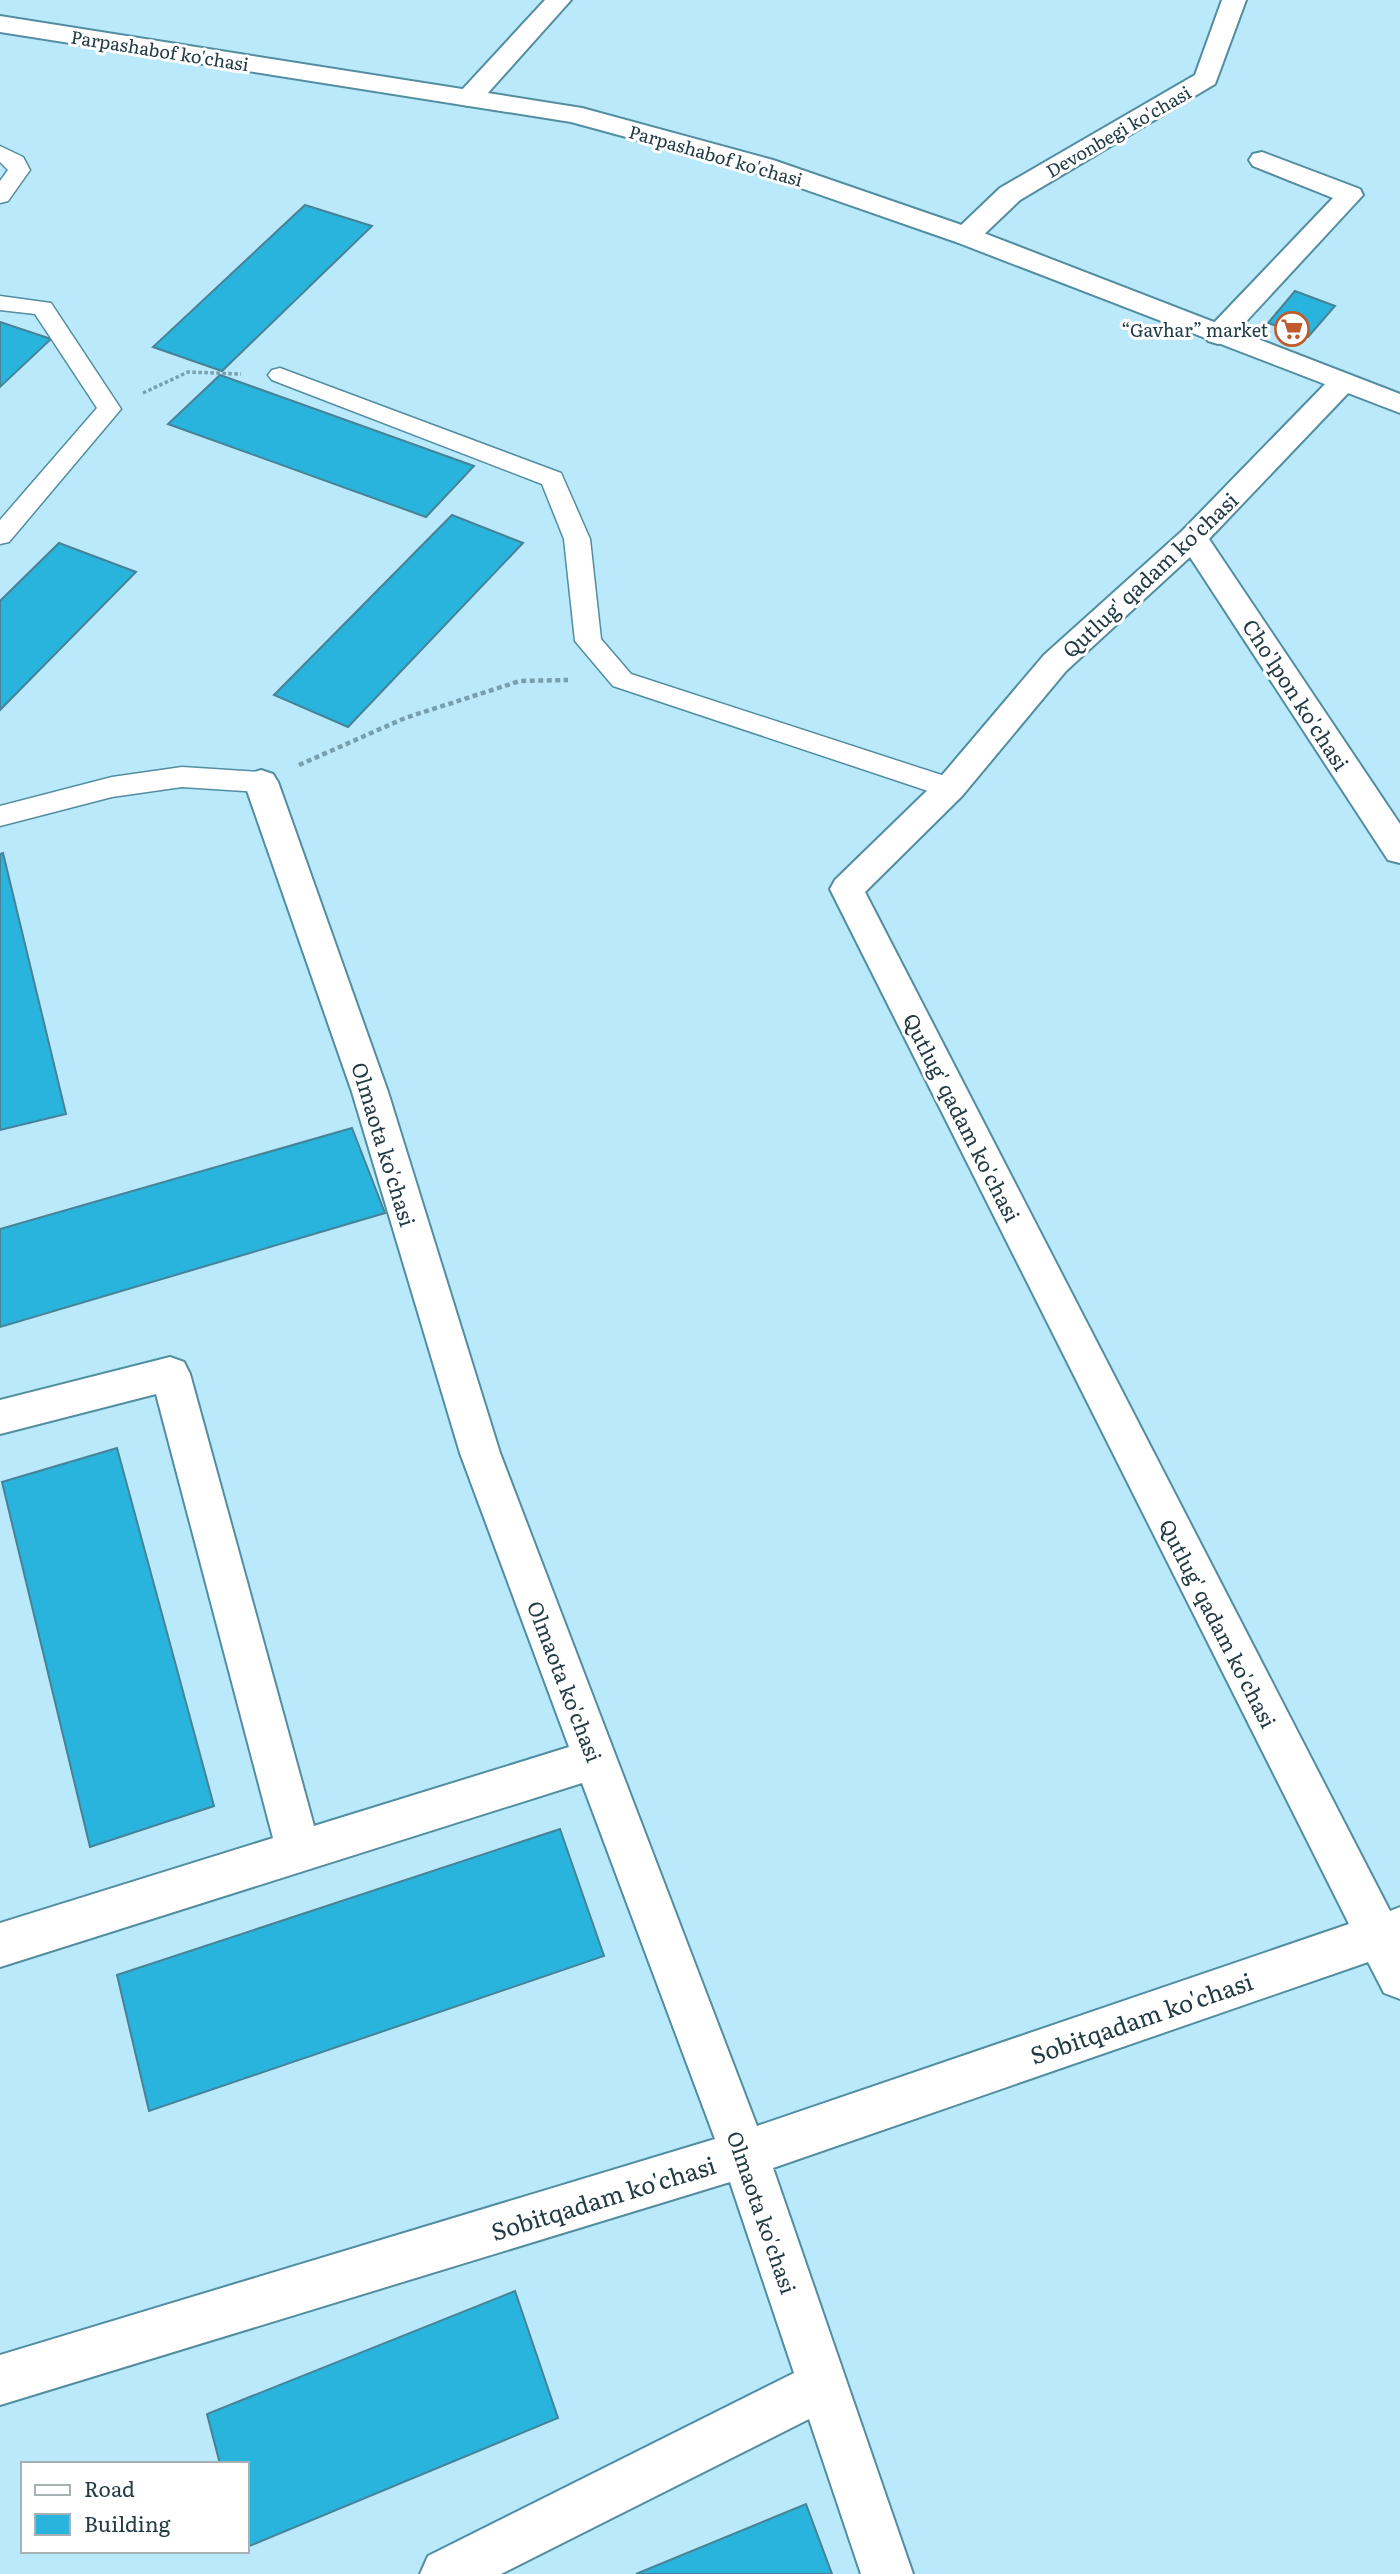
<svg xmlns="http://www.w3.org/2000/svg" width="1400" height="2574" font-family="Literata,serif">
	<style>
		.building { fill: #28b4dc; stroke: #478296; stroke-width: 2 }
		.lines { fill: none; stroke-linecap: round; stroke-linejoin: round }
		.lane-casing { stroke: #528da1; stroke-width: 3 }
		.street-casing { stroke: #528da1; stroke-width: 4 }
		.secondary-casing { stroke: #528da1; stroke-width: 4 }
		.path-far1 { stroke: #789fad; stroke-width: 3.5; stroke-dasharray: 3.5 2.5; stroke-linecap: butt }
		.path { stroke: #789fad; stroke-width: 4.5; stroke-dasharray: 5 3.5; stroke-linecap: butt }
		.lane { fill: #fff; fill-rule: evenodd }
		.street { fill: #fff; fill-rule: evenodd }
		.secondary { fill: #fff; fill-rule: evenodd }
		.labels { text-anchor: middle; dominant-baseline: central; stroke-width: 6; stroke-linejoin: round; paint-order: stroke }
		.far-street-label { font-size: 18px; fill: #223b44; stroke: #fff }
		.far-poi-label { font-size: 18px; fill: #223b44; stroke: #fff; text-anchor: end }
		.street-label { font-size: 21px; fill: #223b44; stroke: #fff }
		.near-street-label { font-size: 24px; fill: #223b44; stroke: #fff }
	</style>
	<rect width="100%" height="100%" fill="#b9e9fb"/>
	<path class="building" d="M305,205L372,226L222,371L153,347Z
		M1295,291L1335,306L1308,337L1268,323Z
		M0,322L51,339L0,387Z
		M220,375L474,466L426,517L168,424Z
		M452,515L523,543L348,727L274,695Z
		M59,543L136,572L0,710V601Z
		M3,853L66,1114L0,1130V854Z
		M352,1128L385,1213L0,1327V1229Z
		M117,1448L214,1806L90,1847L2,1482Z
		M560,1829L604,1956L149,2111L117,1975Z
		M515,2291L558,2418L247,2547V2464H220L207,2414Z
		M806,2504L832,2574H636Z"/>
	<g class="lines">
		<g class="lane-casing">
			<path id="lane" d="M0,146L23,157L30,170L8,201L0,203V181L8,170L0,162Z
				M0,296L51,303L121,409L9,542L0,544V520L97,408L35,314L0,310Z
				M280,368L561,473L590,539L601,639L631,674L960,781L964,788L960,795L950,798L940,795L613,686L575,641L564,539L542,484L272,380L268,375L272,370Z
				M182,767L261,772L271,775L275,782L271,789L261,792L182,787L112,797L0,826V806L112,777Z"/>
		</g>
		<g class="street-casing">
			<path id="street" d="M545,0H571L478,104L469,106L460,104L456,98L460,92Z
				M1222,0H1246L1215,84L1020,200L976,242L966,244L956,242L952,236L956,230L1000,188L1195,75Z
				M1262,152L1360,189L1363,195L1228,341L1218,344L1208,341L1204,335L1208,329L1333,198L1253,166L1249,160L1253,154Z
				M1342,374L1352,377L1356,383L1352,389L1209,539L1400,824V863L1388,860L1190,557L1066,671L962,796L865,892L1390,1911L1400,1907V1999L1384,1993L1368,1962L773,2168L913,2574H861L809,2419L501,2574H420L428,2556L794,2373L730,2182L0,2405V2355L715,2139L582,1783L0,1967V1923L273,1838L156,1394L0,1434V1400L170,1357L184,1362L190,1374L314,1826L569,1747L460,1453L352,1092L244,782L249,774L261,770L273,774L278,782L388,1092L500,1453L757,2126L1349,1924L830,889L835,880L938,780L1044,655L1182,531L1332,377Z"/>
		</g>
		<g class="secondary-casing">
			<path id="secondary" d="M0,16L582,108L773,160L976,230L1400,394V413L956,242L755,172L571,122L0,32Z"/>
		</g>
		<path class="path-far1" d="M143,393L188,372L241,374"/>
		<path class="path" d="M299,765L405,718L520,681L568,680"/>
		<use href="#lane" class="lane"/>
		<use href="#street" class="street"/>
		<use href="#secondary" class="secondary"/>
	</g>
	<defs>
		<g id="supermarket-ring" transform="scale(1.75)"><circle r="9.5" fill="#fff" stroke="#c15b2d" stroke-width="1.5"/><path d="M-6-5.5h2.5l.6 2H6L4.5 2H-2.5L-4.4-4H-6ZM-1.5 3.2a1.3 1.3 0 1 0 .1 0ZM3 3.2a1.3 1.3 0 1 0 .1 0Z" fill="#c15b2d"/></g>
	</defs>
	<g fill-rule="evenodd">
		<use href="#supermarket-ring" x="1292" y="329"/>
	</g>
	<g class="labels">
		<g class="far-street-label">
			<text transform="translate(160 50) rotate(9)">Parpashabof ko'chasi</text>
			<text transform="translate(1118 131) rotate(-30)">Devonbegi ko'chasi</text>
			<text transform="translate(716 155) rotate(16)">Parpashabof ko'chasi</text>
		</g>
		<g class="far-poi-label">
			<text x="1268" y="329">“Gavhar” market</text>
		</g>
		<g class="street-label">
			<text transform="translate(1149 574) rotate(-43)">Qutlug' qadam ko'chasi</text>
			<text transform="translate(1297 694) rotate(57)">Cho'lpon ko'chasi</text>
			<text transform="translate(963 1117) rotate(63)">Qutlug' qadam ko'chasi</text>
			<text transform="translate(385 1144) rotate(73)">Olmaota ko'chasi</text>
			<text transform="translate(1219 1623) rotate(63)">Qutlug' qadam ko'chasi</text>
			<text transform="translate(566 1681) rotate(69)">Olmaota ko'chasi</text>
			<text transform="translate(763 2212) rotate(71)">Olmaota ko'chasi</text>
		</g>
		<g class="near-street-label">
			<text transform="translate(1141 2017) rotate(-19)">Sobitqadam ko'chasi</text>
			<text transform="translate(603 2197) rotate(-17)">Sobitqadam ko'chasi</text>
		</g>
	</g>
	<rect x="21" y="2462" width="228" height="91" fill="#ffffff" stroke="#a7b1b4" stroke-width="2"/>
	<rect x="35" y="2485" width="35" height="10" fill="#ffffff" stroke="#a7b1b4" stroke-width="2"/>
	<text x="84" y="2497" font-size="21" fill="#223b44">Road</text>
	<rect x="35" y="2514" width="35" height="21" fill="#28b4dc" stroke="#a7b1b4" stroke-width="2"/>
	<text x="84" y="2532" font-size="21" fill="#223b44">Building</text>
</svg>
